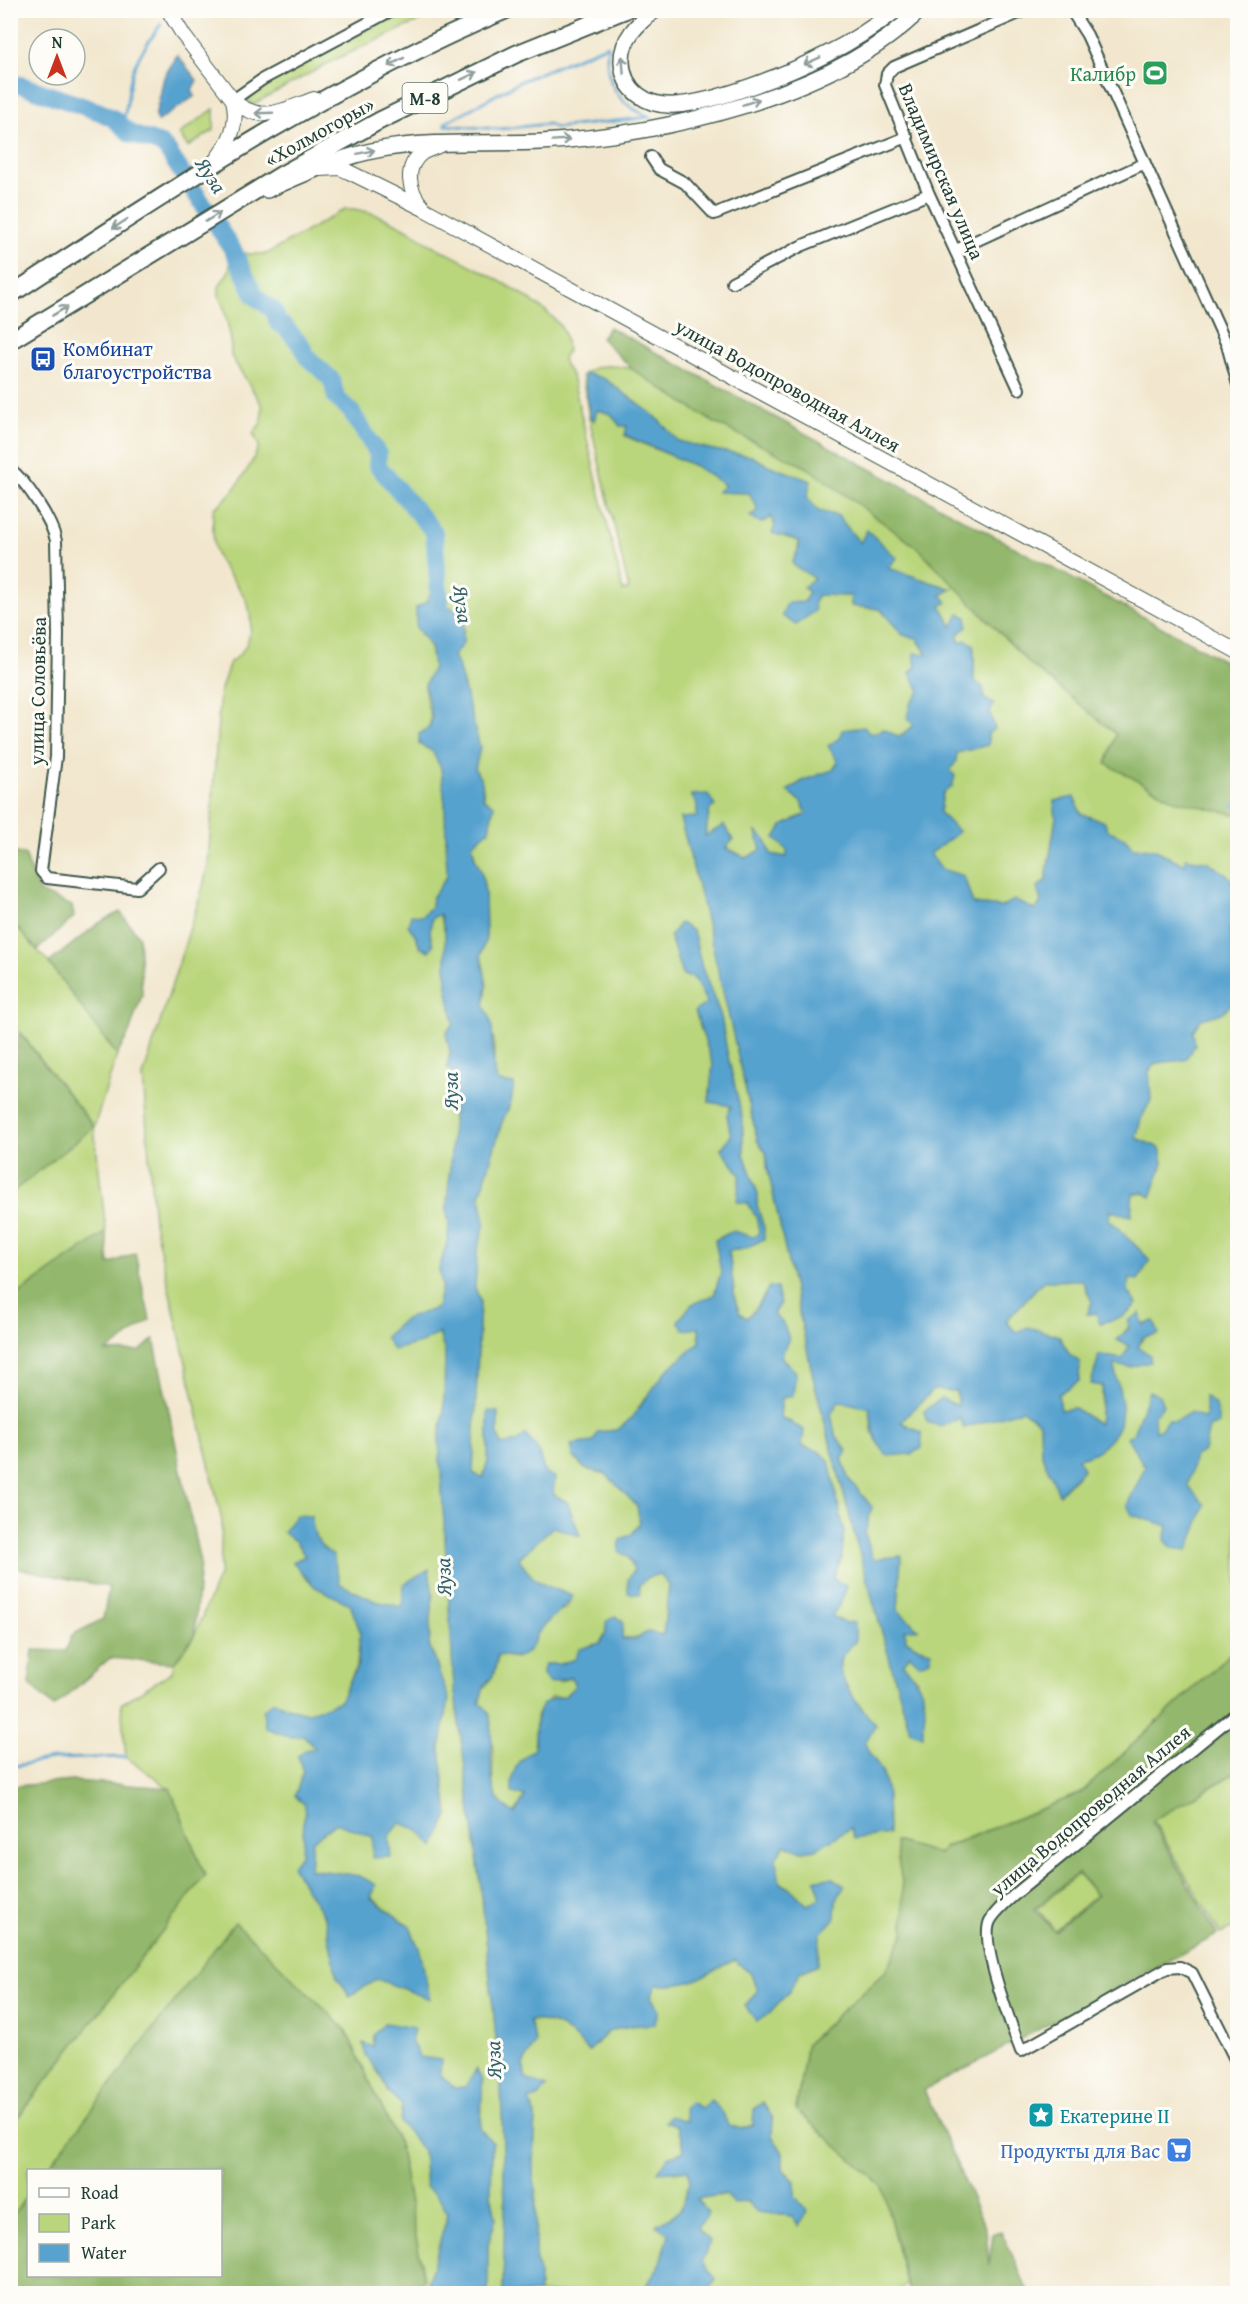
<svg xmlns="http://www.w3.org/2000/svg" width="1248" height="2304" font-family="'Gentium Book Plus',serif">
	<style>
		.green { fill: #bad67c; stroke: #6c8a58; stroke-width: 1.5; fill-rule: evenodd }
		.forest { fill: #93b76c; stroke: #597a50; stroke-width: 1.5; fill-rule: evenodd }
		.water { fill: #57a2cf; stroke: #3b7082; stroke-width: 1.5 }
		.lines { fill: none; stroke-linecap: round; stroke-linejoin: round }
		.stream { stroke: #57a2cf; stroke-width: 3 }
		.river { stroke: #57a2cf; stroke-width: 18 }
		.minor-casing { stroke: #3f564b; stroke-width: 14 }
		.tertiary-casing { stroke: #3f564b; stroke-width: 16 }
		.secondary-casing { stroke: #3f564b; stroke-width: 18 }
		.trunk-casing { stroke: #3f564b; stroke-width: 20 }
		.minor { stroke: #fff; stroke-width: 10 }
		.tertiary { stroke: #fff; stroke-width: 14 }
		.secondary { stroke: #fff; stroke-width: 15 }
		.trunk { stroke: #fff; stroke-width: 16 }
		.oneway { stroke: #8f9e9a }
		.labels { text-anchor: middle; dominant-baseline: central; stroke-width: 6; stroke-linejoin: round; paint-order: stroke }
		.shield { fill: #fdfcf7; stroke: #62766e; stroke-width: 1.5 }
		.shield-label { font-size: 18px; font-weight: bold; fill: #1f3d34 }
		.leisure-label { font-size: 20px; fill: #27864d; stroke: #fdfcf7; text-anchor: end }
		.street-label { font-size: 20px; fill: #1f3d34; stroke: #fdfcf7 }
		.transit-label { font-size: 20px; fill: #164399; stroke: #fdfcf7; text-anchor: start }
		.culture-label { font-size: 20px; fill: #0d838f; stroke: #fdfcf7; text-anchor: start }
		.shop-label { font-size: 20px; fill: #366cbe; stroke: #fdfcf7; text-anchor: end }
		.water-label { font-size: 21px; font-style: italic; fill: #33606a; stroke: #fdfcf7 }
	</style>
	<rect width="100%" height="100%" fill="#fdfcf7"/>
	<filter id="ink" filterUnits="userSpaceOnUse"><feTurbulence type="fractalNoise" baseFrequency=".0167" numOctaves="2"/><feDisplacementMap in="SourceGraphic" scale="12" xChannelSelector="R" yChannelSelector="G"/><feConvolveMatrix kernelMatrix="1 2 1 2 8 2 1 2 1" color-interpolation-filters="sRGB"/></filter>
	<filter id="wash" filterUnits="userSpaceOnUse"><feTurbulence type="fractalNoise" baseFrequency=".008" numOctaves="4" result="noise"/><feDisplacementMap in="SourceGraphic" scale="24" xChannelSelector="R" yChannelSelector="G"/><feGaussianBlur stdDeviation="1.35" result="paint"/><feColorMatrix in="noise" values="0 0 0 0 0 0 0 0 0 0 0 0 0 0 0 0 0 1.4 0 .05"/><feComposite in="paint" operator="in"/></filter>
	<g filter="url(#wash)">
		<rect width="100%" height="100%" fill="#f2e7ce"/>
		<path class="green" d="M405,11H441L336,59L252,105L248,99L251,92L262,84L337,44Z
			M214,109V130L188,147L179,134Z
			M345,209C368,207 409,228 426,242C458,259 547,301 562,329C566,336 566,344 567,352L563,358L565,365L572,376L623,591L629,589L589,418L582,375C599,361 618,366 638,370L828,473L1237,806V898L1232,879L1185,859V865L1154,849L1133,848L1125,838L1107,830L1105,822L1081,814L1075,798L1054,801L1056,817L1046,880L1037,888L1041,901L1036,910L973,904L964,876L941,869L930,854L958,832L940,813C942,799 944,783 950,770C954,763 956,761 957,753L988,745V733L994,729L984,699L974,681V645L960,643L957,635L967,627H953L941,606V595L951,589L888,568L896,558L867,531L860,543L838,516L818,511L807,497L811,481L768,465L751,456L713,450L678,441L656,417L605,379L594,420L597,410L611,414L620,426H627L625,436L695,466L725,485L718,492L749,493L758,510L751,515L771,517L775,526L772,533L799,541L795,567L806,571L814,579L803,588L809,592L804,602H814L818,595L852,596V606L880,609L903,635L917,638L927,655L914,653L916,666L910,673L920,691L910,705L914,725L899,738L838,762L833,770L804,780L788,791L801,802L807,814L794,819L787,857L770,854L765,839L756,833L761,850L746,858L705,836L710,809L697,805V817L680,819C710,925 732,1034 758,1142L766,1152L767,1166L814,1381L857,1544L910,1731L917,1679L903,1664L910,1655L919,1648L906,1640L905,1629H917L898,1611L901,1557L873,1560L865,1533L872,1507L848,1478L842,1458L847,1451L835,1434L831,1414L839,1401L870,1408L872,1433L901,1422L933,1390L956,1391L960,1417L964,1427L1022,1410L1040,1423L1041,1453L1060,1493L1083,1470L1077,1458L1112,1438L1114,1365L1131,1367L1138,1347L1154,1322L1143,1326L1139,1313L1118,1340L1129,1346L1122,1359L1100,1355L1091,1384L1103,1386L1099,1424L1074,1408L1061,1410L1058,1394L1079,1381L1070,1355L1059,1336L1016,1332L1006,1321L1043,1281L1082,1280L1092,1302L1088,1314L1137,1304L1128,1291L1129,1278L1150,1260L1108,1219L1110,1211C1124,1200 1134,1188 1151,1196L1163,1163L1160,1148L1136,1138L1141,1119L1151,1100L1149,1071L1193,1031L1201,1019C1228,1012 1231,1007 1237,980V1640L1232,1652L1081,1793L944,1847L939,1854L895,1841L903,1888L905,1933L886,1971L807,2043L796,2109L882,2186L906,2284L896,2293H707L716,2279L702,2261L695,2199C722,2196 737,2188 757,2212L792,2216L795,2181L783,2169V2153L772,2136L773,2119L763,2102L754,2109L753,2125L741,2129L728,2125L723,2113L688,2121L665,2122L677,2126L682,2136L684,2151L668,2157L674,2172L688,2170L690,2182L680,2211L656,2225L669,2234L661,2263L644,2290V2293H539V2272L535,2257L536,2192L533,2174L536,2115L528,2099L546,2087L526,2079L523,2065L536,2042L528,2021C558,2019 568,2032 589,2051C595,2046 605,2033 610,2031C623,2025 640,2025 654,2024L651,1996L657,1984C692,1987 705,1975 734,1960L751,1974L757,1991L745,2006L757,2021L768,2014L788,1993L800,1972L818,1964L820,1933L834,1918L836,1901L845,1885L815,1880L821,1898L807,1906L792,1890L780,1883L775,1858L785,1845L803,1851L816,1849L851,1827L888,1834C887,1815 889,1790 882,1772C877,1761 869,1758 865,1743L875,1725C864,1709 831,1676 842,1656C845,1651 851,1646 855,1642V1622L845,1623L831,1616L840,1604L833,1579L842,1557L818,1451L802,1446L792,1422L780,1417L782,1398L789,1364L781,1357L769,1287L758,1306L747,1318L740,1314L735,1300L729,1251L744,1249L764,1228L757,1205L758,1194L744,1154L742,1117L727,1052L721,1016L702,968L693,931L670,936L682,975L694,978L707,1003L695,1011L713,1065L709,1102L731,1106L727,1115L731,1136L721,1149L740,1174L748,1203L757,1219L759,1233L753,1238L733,1231L714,1296L692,1304L699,1328L700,1342L645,1398L632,1418L617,1430L598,1432L593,1442L573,1456L585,1469L606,1474L637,1506L640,1523L632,1534L620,1540L634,1570L628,1580L639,1585L649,1577L660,1574L669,1586L663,1635L648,1632C632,1641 622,1639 606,1632L600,1643L580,1649L576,1659L560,1664H545L559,1682L572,1677L575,1686L564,1697H551L536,1716L534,1749L520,1761L525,1796L514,1814C480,1792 498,1772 492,1740C490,1728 478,1713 480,1701C481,1690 487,1685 492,1677C496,1671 497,1661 498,1655L517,1658L534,1642L539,1631L554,1615L567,1607L573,1596C547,1585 534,1586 519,1558L553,1526L580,1535L567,1502L553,1494L537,1448L525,1435L516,1442L502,1445L488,1411V1461L483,1478L473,1474L480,1300L475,1288L477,1252L485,1223L480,1196L502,1122L511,1102L514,1084L498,1082L494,1071V1040L484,1006L487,986L481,955L486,938L485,894L482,873L475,858L472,845L489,830L482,782L475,769L480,748L458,665L453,656L444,592L437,583L426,602L416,627C425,639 437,654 432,670C431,676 425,681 425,687C425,719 441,710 419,744L432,751L441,768L445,803L447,876L432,898L431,907L422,916L408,925L416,936L420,947L433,945L430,933L431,918L439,914L445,932L447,986L454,1023L446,1033L450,1052L447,1068L456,1074L447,1211L449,1225L448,1239L439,1269L442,1286L437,1308L405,1319L421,1343L439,1333L445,1352L444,1410L439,1440L454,1686L480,1879L501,2087L505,2204L503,2293H488V2244L496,2218L491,2194L492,2142L480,2129L482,2109L476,2070L465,2087L454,2088L420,2057L411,2042L414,2028L373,2047L363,2044L366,2056L381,2076L387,2091L402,2105L400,2122L423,2151L426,2187L440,2200L448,2214L425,2293H406L424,2279L399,2144L345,2029L46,2170H28V2194L11,2218V2126L205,1876L170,1789L126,1757L121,1704L172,1672L174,1663L194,1636L220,1573L222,1521L154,1223L143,1076L203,887L208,865L220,692L230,662C252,649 255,622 246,600C239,584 224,572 217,556C212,544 213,526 213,514L214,508C230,499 253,464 259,446L253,433L262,422V405L231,356V339L224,308L219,296V287L229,271L233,250L249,254H267ZM311,1516C313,1533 318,1546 333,1556L340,1585L375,1601L402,1608L404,1584L433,1595L429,1645L438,1666L442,1730L440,1749L448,1815L434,1847L417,1829L400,1823L389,1837L390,1857L373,1837L336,1823L312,1841L310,1870L360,1876L371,1897L410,1927L420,1951L429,1998L377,1979L350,1995L337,1977L325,1918L292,1866L302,1853L305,1805L295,1796L303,1772L298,1756L316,1748L303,1735L291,1737L274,1701C308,1717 305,1714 340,1701L357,1665L360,1631L350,1604L315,1587L293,1562L305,1556L296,1542Z
			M11,921L49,963L117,1055L94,1127L106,1232L11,1299V1193L93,1127L11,1020Z
			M1237,1772V1927L1220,1934L1153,1820Z
			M1078,1874L1096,1895L1055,1930L1037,1909Z"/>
		<path class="forest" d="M609,327L1237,668V815L1174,800L1106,764L1116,734L1029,663L919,549L808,468L713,422L633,370L601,338Z
			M11,852L25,855L39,892L72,906L74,917L37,950L11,921Z
			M120,912L139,937L142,995L129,1033L117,1055L49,963L99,923Z
			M19,1032L94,1127L11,1193C10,1139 10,1085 19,1032Z
			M106,1232L109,1264L135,1253L150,1320L106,1352L140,1351L154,1339L200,1563L194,1636L174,1663L110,1658L54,1707L29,1684L33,1650L66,1651L72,1635L103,1619L109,1587L11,1567L10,1367L15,1362H11V1299Z
			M1237,1640V1772L1152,1821L1217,1935L924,2090L986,2230L989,2266L993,2234L1001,2231L1029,2293H909L882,2186L796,2110L807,2043L886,1971L904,1933L903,1888L895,1841L939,1854L944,1848L1081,1793L1232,1652ZM1078,1873L1097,1896L1055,1931L1034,1909Z
			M73,1781L170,1788L205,1876L11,2126V1788L15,1786Z
			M235,1922L345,2029L399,2144L424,2280L406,2294L11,2293V2218L28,2194V2276H220V2170H46Z"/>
		<path class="water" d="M177,55L197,80L192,90L195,96L158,121L155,117L164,77Z
			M589,374L605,379L656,417L678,441L713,450L751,456L768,465L811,481L807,497L818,511L838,516L860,543L867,530L897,558L888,568L952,589L941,595L947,602L941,606L952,627L959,614L967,617V627L957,635L960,643L966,640L974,645V681L983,687L984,699L994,703L990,713L995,729L988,733V745L957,753L956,762L950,770L955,776L952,787L943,793L940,813L959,832L930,854L941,869L964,876L973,904L1001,907L1014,900L1036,910L1041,901L1037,888L1046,880L1056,817L1054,801L1074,797L1081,814L1105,822L1107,830L1125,838L1133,848L1154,849L1185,865V858L1209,862L1232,879L1237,898L1238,919L1230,928C1235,953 1248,994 1223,1012C1218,1016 1207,1017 1201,1019L1193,1031L1195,1045L1185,1060L1157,1063L1149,1071L1151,1100L1141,1119L1136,1138L1160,1148L1163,1163L1151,1197L1143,1192L1133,1194L1131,1216L1110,1211L1109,1219L1150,1260L1138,1280L1129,1279L1128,1291L1137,1304L1123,1317L1100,1323L1096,1313L1087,1314L1092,1302L1082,1280L1043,1281L1006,1321L1016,1332L1028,1327L1059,1336L1070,1355L1080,1362L1079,1381L1058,1394L1061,1410L1074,1408L1099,1424L1103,1386L1091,1384L1099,1355L1122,1359L1129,1346L1117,1340L1129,1329L1128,1321L1140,1313L1143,1325L1154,1321L1159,1334L1143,1337L1138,1347L1150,1355V1362L1131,1367L1114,1365C1116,1379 1122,1394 1122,1408C1122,1433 1101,1455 1078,1458L1083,1469L1059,1494L1041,1453L1040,1423L1022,1410L964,1428L960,1417C949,1427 940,1427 927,1422L924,1411L941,1398L958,1406L956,1391L933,1390L901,1422L922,1433V1448L911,1454L888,1456C873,1441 872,1428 870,1408L839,1401L831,1414L835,1434L847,1451L842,1458L848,1478L872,1507L865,1533L873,1559L901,1556L898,1610L918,1629L905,1630L906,1640L919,1648L932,1651L930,1660L919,1664L910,1655L903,1664C927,1691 928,1702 922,1736L910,1731L857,1544L814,1381L767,1166L766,1152L758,1142C732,1034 710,925 680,818L697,817V805L691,795L708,794L715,806L710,809L705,836L724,825L733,840L726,848L746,858L761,850L756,832L765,839L771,854L787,857V850L775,838L782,826L807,814L801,802L787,791L804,780L833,770L838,762L828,746L839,738L842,730L864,727L870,734L884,729L899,737L914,725L907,718L910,705L920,691L910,673L916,666L914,653L927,654L917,638L903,635L880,609L851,606V596L818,595L814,602L815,611L796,625L782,616L787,603L804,602L809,592L803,587L814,579C807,571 797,570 792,563L799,548V541L772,533L775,526L771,517L761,523L750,516L758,510L749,493L717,492L725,485L695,466L625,435L627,426H620L611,414L597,410L594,421L590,416L584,375Z
			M437,583L444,592L447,606L464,613L463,644L453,656L458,665L480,748L475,769L482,782L483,799L494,805L489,830L472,845L475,858L482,873L485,894L486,938L481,955L487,986L484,1006C500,1029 487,1057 498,1082L514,1084L511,1102L502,1122L480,1196L485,1223L477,1252L475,1288L480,1300L473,1473L483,1478L488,1461V1411L498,1412V1435L501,1445L516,1442L525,1435L537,1448L545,1474L555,1477L553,1494L567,1502L580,1536L553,1527L519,1558C532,1584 548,1587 573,1596C565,1610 551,1616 541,1629C535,1636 533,1647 526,1653C518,1660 507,1656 498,1655L493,1676L485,1684L479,1703C482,1705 488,1709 489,1713C491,1716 490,1723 491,1727C494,1759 481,1796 515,1814L525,1796L512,1793C511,1769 516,1764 534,1749C538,1723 530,1699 564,1697L575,1686L571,1677L550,1683L542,1673L545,1664H560L576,1659L579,1649L600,1643L606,1632V1622L615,1616L623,1621L622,1639H636L648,1632L663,1635L669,1586L660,1574L649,1577L639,1585L640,1594L628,1593V1580L634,1570L629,1558L619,1551L620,1540L632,1534L640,1524L637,1506L606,1474L585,1469L573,1456L571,1445L593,1442L598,1432L617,1430L632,1418L665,1372L700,1342L699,1328L684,1330L678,1321L692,1304L714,1295L721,1272L715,1240L733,1231L753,1237L759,1233L757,1219L748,1203L737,1202L740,1174L721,1149L731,1136L727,1115L731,1106L709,1102L713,1065L695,1011L707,1003L694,978L682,975L670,936L680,923L693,931L702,968L721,1016L727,1052L742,1117L744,1154L758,1194L757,1205L764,1228V1239L744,1249L729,1251L735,1300L740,1314L747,1318L758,1306L769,1287L777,1288L780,1303L773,1314L783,1323L789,1338L781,1357L796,1372L793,1396L782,1398L780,1417L804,1430L802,1446L818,1451L829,1460L844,1531L842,1557L833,1579L847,1586L840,1604L832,1616L845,1623L855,1622V1642C851,1646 845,1651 842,1656C831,1676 864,1710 875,1725L865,1743C869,1758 878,1761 882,1772C889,1791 887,1815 888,1834L854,1839L851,1828L816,1849L803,1851L785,1845L776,1858L780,1883L792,1890L807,1905L821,1898L815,1879L833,1878L845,1885L836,1901L835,1918L820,1934L818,1964L800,1972L788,1993L768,2014L757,2022L745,2006L757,1991L751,1974L734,1960C703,1975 694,1987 657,1985L651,1996L659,2011L654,2024C640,2025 623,2025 610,2031C605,2033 595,2046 589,2051C569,2032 557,2018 529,2021L536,2042L523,2065L526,2079L547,2087L539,2096L529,2100L536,2115L533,2174L536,2192L535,2257L539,2272V2293H503V2291L505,2204L501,2087L480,1879L454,1686L439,1440L444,1410L445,1352L439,1333L421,1343L393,1350L385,1337L405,1319L437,1308L442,1286L439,1269L448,1239L449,1225L447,1211L456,1075L447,1068L450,1052L446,1033L454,1023L447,986L445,932L440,914L432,918L430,933L433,945L429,951L420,947L416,936L408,925L411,915L422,916L431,907L432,898L447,876L445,803L441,768L432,751L419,744V734L430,727L432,718L425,685L433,667L430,646L416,627V608L426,602Z
			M1149,1391L1159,1395L1163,1405L1154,1416L1155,1431L1160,1430L1168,1419L1174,1422L1191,1412L1205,1419V1396L1216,1405L1219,1424L1209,1428L1204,1451L1195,1456L1188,1486L1205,1505L1188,1550L1172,1548L1165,1540L1168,1526L1132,1515L1127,1505L1145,1467L1127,1437L1133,1434Z
			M296,1515L311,1516C313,1533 317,1546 333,1555L340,1584L375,1601L402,1607L404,1584L429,1569L433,1595L429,1645L449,1699L440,1749L448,1815L434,1847L417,1829L400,1823L389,1837L391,1857L372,1858L373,1837L336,1823L312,1841L310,1869L360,1876L376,1885L371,1898L410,1927L420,1951L430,1999L377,1979L350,1996L337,1977L325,1918L292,1866L302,1853L305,1805L295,1796L303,1772L298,1756L305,1750L315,1748L303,1735L291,1737L265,1728L263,1710L274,1701C308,1717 305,1714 340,1701L358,1665L360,1631L350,1604L315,1587L293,1562L305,1556L296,1542L283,1532Z
			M385,2023L414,2028L411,2042L420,2057L441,2060L440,2074L454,2088L465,2087L476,2070L483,2080L480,2129L492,2142L491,2194L496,2218L488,2244V2293H425L448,2214L440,2200L426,2187L423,2151L400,2122L402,2105L387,2091L381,2076L366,2056L363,2043L373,2047L374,2035Z
			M711,2100L723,2113L728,2125L741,2129L753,2125L754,2109L763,2102L773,2119L772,2136L783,2153V2169L795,2182V2196L808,2212L799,2226L792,2216L757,2212L747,2201L734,2204L724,2194L696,2199L708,2212L698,2229L710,2241L702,2261L716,2279L707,2293L694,2289V2293H644V2290L661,2263L669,2234L656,2225L680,2211L690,2182L688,2170L658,2172L668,2157L684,2151L682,2136L677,2126L665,2122L670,2116L687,2121L684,2108L690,2102L701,2108Z"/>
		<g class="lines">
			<path class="stream" d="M608,45C603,80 617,105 650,117L556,128L548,124L499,129L445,125V123L521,81Z
				M121,125C129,108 127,91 132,74C137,56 151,39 161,24
				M1234,805H1238
				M10,1767L52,1759L126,1757"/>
			<path class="river" d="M10,83L21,85L100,112L114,119L131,134L161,144L167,150L233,250L255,296L274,311L278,323L285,327L302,346L307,357L332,380L336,398L350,410L378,454L377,465L434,532L440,606"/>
		</g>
	</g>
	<g filter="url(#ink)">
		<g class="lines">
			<g class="minor-casing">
				<path id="minor" d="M1071,10L1087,35L1227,345L1238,385
					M233,100L263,79L392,10
					M651,157L659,169L685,183L714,214L907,137
					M956,250L1145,163
					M732,282L801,246L929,194
					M1019,389L929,194L885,85L887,74L894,67L1026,10
					M10,469C27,482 52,521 56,541L58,634L56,757L41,871L47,878L137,888L159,868
					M1238,1712L1019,1891C1010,1899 996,1910 990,1921C979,1943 1012,2027 1021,2051L1167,1968L1180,1967L1192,1973L1238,2065"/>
			</g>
			<g class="tertiary-casing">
				<path id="tertiary" d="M168,10L184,36L233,100C239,124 230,142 215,161
					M233,100C259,125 284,110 314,99
					M320,169L340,168L349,172L424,209L1238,652
					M423,207C409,192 403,168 422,153C427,150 434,148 440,145"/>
			</g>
			<g class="secondary-casing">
				<path id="secondary" d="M655,10C638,23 621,39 622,62C623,91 648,107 675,105C715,103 790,73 827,54C851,42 874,27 896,10
					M267,190C304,174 341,156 382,149C434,140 488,144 541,142C659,135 833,97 920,10"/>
			</g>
			<g class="trunk-casing">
				<path id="trunk" d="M10,295C170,191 329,84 506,10
					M10,341L281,175L379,121L516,54L625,10"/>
			</g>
			<use href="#minor" class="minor"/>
			<use href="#tertiary" class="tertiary"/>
			<use href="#secondary" class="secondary"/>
			<use href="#trunk" class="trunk"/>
		</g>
		<defs><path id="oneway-shaft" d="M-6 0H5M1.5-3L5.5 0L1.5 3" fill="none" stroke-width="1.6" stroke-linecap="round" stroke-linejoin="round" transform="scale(1.5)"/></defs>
		<g class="oneway">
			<use href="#oneway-shaft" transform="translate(812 61) rotate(156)"/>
			<use href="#oneway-shaft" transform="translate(396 62) rotate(153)"/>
			<use href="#oneway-shaft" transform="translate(623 65) rotate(-94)"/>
			<use href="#oneway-shaft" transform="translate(469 76) rotate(-25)"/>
			<use href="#oneway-shaft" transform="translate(751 102) rotate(-19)"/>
			<use href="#oneway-shaft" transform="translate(264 113) rotate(178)"/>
			<use href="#oneway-shaft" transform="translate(561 140) rotate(-4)"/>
			<use href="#oneway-shaft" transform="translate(366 152) rotate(-12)"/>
			<use href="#oneway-shaft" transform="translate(213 217) rotate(-32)"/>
			<use href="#oneway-shaft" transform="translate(120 224) rotate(147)"/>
			<use href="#oneway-shaft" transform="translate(60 311) rotate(-31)"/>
		</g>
	</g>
	<defs>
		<g id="stadium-square" transform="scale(1.35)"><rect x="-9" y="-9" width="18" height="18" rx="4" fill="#2e9e5b" stroke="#fdfcf7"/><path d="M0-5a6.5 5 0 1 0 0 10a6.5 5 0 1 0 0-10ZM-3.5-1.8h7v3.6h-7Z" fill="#fff"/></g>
		<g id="bus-square" transform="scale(1.35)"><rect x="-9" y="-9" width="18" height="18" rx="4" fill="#1a4fb4" stroke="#fdfcf7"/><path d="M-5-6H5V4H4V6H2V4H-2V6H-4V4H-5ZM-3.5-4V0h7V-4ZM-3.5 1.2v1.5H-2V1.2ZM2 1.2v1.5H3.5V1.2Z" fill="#fff"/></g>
		<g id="sight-square" transform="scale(1.35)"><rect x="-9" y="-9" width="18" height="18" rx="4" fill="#0f9aa8" stroke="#fdfcf7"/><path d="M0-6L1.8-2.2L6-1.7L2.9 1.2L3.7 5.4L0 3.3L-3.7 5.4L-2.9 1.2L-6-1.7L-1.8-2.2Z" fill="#fff"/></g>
		<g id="supermarket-square" transform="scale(1.35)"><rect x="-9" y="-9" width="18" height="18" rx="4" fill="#3f7fe0" stroke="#fdfcf7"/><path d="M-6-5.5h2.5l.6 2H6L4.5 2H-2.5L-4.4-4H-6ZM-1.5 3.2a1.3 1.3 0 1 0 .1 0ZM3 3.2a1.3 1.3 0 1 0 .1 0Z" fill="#fff"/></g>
	</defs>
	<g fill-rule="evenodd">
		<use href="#stadium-square" x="1155" y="73"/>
		<use href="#bus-square" x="43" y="359"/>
		<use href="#sight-square" x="1041" y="2115"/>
		<use href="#supermarket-square" x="1179" y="2150"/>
	</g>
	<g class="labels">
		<rect class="shield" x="402.5" y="83" width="45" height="30" rx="4.5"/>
		<g class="shield-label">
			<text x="425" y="98">М-8</text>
		</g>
		<g class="leisure-label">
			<text x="1136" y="73">Калибр</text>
		</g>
		<g class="street-label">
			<text transform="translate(319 131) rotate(-29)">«Холмогоры»</text>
			<text transform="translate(942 171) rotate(67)">Владимирская улица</text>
			<text transform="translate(788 385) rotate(29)">улица Водопроводная Аллея</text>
			<text transform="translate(37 691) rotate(-89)">улица Соловьёва</text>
			<text transform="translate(1090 1810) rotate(-40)">улица Водопроводная Аллея</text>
		</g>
		<g class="transit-label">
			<text x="63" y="348">Комбинат<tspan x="63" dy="23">благоустройства</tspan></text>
		</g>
		<g class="culture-label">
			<text x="1060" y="2115">Екатерине II</text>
		</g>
		<g class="shop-label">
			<text x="1160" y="2150">Продукты для Вас</text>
		</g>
		<g class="water-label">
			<text transform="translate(211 175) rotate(57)">Яуза</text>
			<text transform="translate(463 604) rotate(82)">Яуза</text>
			<text transform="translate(450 1091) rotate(-90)">Яуза</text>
			<text transform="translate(443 1577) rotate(-92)">Яуза</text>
			<text transform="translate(493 2060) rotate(-92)">Яуза</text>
		</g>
	</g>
	<rect width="1248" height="2304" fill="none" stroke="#fdfcf7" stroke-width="36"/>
	<rect x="27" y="2169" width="195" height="108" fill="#fdfcf7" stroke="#a4b0a9" stroke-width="1.5"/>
	<rect x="39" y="2188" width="30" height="9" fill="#ffffff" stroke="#a4b0a9" stroke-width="1.5"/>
	<text x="81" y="2199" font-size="18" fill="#1f3d34">Road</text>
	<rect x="39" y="2214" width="30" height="18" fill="#bad67c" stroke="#a4b0a9" stroke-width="1.5"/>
	<text x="81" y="2229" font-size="18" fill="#1f3d34">Park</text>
	<rect x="39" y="2244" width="30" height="18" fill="#57a2cf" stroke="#a4b0a9" stroke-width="1.5"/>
	<text x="81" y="2259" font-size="18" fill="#1f3d34">Water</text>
	<g transform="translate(57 57)"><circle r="28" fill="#fdfcf7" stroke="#a4b0a9" stroke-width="1.5"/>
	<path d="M0-4.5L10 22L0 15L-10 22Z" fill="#c8321e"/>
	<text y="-9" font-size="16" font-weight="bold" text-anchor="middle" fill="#1f3d34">N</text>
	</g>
</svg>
